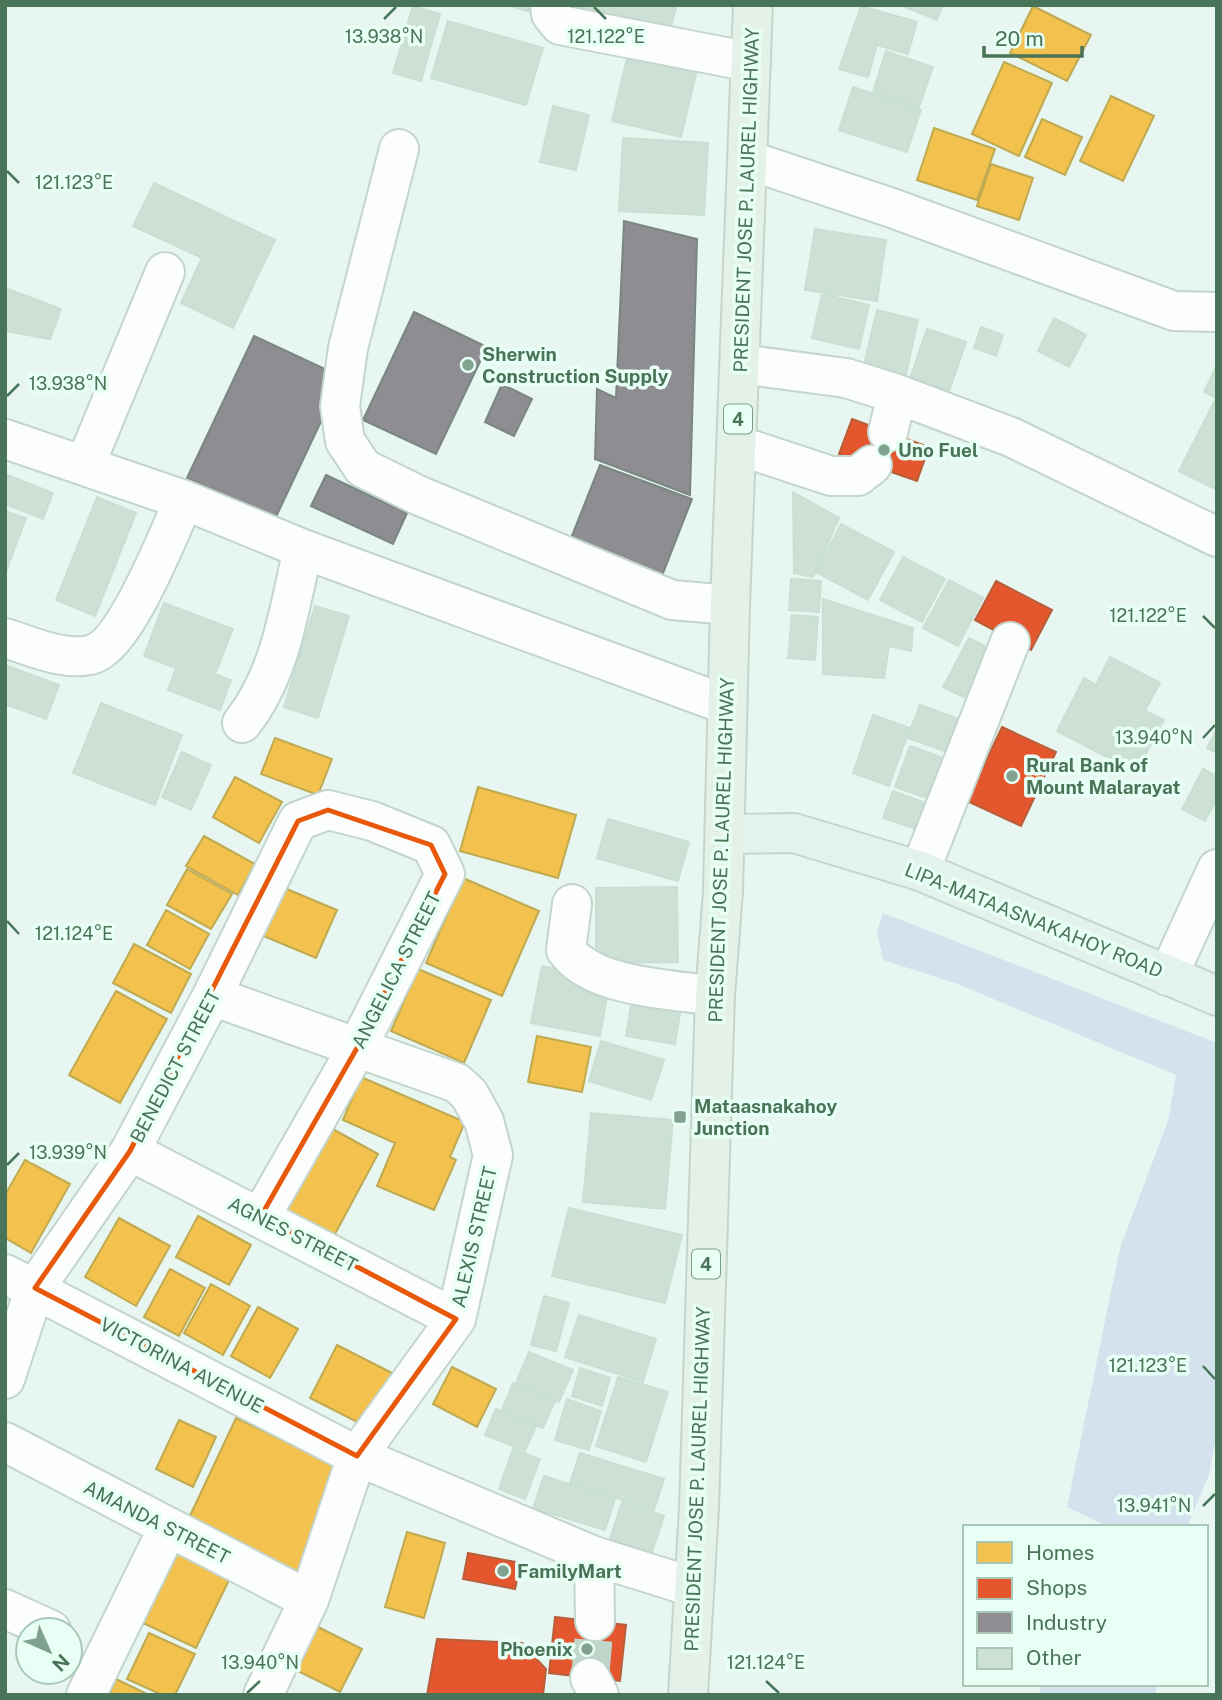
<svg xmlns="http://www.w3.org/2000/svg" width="1222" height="1700" font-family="'Public Sans',sans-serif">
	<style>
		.green { fill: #d3e2ed }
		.homes { fill: #f2c14e; stroke: #bfaa51; stroke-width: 2 }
		.shops { fill: #e4572e; stroke: #b6603b; stroke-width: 2 }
		.industry { fill: #8d8d92; stroke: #798681; stroke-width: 2 }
		.building { fill: #cde0d6; stroke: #cadfd4; stroke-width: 2 }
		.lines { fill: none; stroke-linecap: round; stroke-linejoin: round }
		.minor-tunnel { stroke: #c0d6cb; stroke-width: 38; stroke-dasharray: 38 19; stroke-linecap: butt }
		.minor-casing { stroke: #c3d5cc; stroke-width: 42 }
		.major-casing { stroke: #c5d5cc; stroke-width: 42 }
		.highway-casing { stroke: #c5d5cc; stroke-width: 42 }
		.minor { stroke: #fcfefd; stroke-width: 38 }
		.major { stroke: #e4f2ed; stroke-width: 38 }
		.highway { stroke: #e3f1e8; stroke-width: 38 }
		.marked { fill: none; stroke: #e8590c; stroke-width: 5; stroke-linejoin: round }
		.ticks { fill: none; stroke: #497458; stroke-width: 2.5 }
		.poi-dot { fill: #81a28e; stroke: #e8fff6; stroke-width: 2.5 }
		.labels { text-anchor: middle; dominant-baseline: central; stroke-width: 7; stroke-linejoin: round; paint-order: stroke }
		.shield { fill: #e8fff6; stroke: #799e87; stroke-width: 2 }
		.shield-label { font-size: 18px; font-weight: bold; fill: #497458 }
		.street-label { font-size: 19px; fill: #497458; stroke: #e8fff6 }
		.poi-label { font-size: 19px; font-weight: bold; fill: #497458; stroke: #e8fff6; text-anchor: start }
		.ticks-label { font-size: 18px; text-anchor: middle; fill: #497458; stroke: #e8fff6; stroke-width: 7; stroke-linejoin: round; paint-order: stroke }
	</style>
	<rect width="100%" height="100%" fill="#e8f6f1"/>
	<path class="green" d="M883,913L1217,1043V1431L1209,1475L1187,1527H1109L1067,1507L1120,1248L1168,1121L1176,1075L955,983L883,960L877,931Z
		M1041,1684H1158L1155,1695H1039Z"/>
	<path class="homes" d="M1033,6L1091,35L1067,81L1010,53Z
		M1004,62L1052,83L1019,156L972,134Z
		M1111,96L1154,116L1123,181L1080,161Z
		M1042,119L1082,137L1065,175L1025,157Z
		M934,128L995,149L977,200L917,180Z
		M991,164L1033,178L1019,220L977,206Z
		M275,738L332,759L318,795L261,774Z
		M235,777L282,802L259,843L213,817Z
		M478,787L576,815L558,878L460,851Z
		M204,836L255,864L238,895L186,866Z
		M187,869L232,894L211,929L167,905Z
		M463,878L539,911L502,996L426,963Z
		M282,887L337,910L316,958L261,935Z
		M166,910L209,934L190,969L147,945Z
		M134,944L191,974L171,1013L113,983Z
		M418,969L491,1000L464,1063L391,1031Z
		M116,991L167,1019L120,1103L69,1075Z
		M537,1036L591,1047L582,1092L528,1082Z
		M361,1077L465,1122L450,1157L456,1160L434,1210L377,1186L395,1143L343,1120Z
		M329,1127L378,1154L334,1236L284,1209Z
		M25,1160L70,1184L31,1253L5,1238V1195Z
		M198,1216L251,1245L229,1285L176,1257Z
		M119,1218L170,1246L136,1306L85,1277Z
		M170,1269L205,1288L179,1336L144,1317Z
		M211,1284L250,1306L223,1355L184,1333Z
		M258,1307L298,1329L270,1378L231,1356Z
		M337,1345L392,1373L365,1426L310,1398Z
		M452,1367L496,1389L477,1427L433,1404Z
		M236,1418L348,1471L298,1574L187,1522Z
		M179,1420L216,1437L193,1487L156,1469Z
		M407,1532L445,1543L424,1618L385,1607Z
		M177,1551L231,1576L196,1648L143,1623Z
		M312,1624L362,1649L340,1692L290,1667Z
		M149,1633L195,1654L175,1695H162L127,1679Z
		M116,1679L149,1695H109Z"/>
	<path class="shops" d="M852,419L929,447L917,481L839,454Z
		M996,581L1052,610L1031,650L975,620Z
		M1002,727L1056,752L1021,826L967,801Z
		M468,1553L521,1563L515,1589L463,1579Z
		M555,1617L626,1625L620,1681L549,1673Z
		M437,1639L522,1643L546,1669L543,1695H427Z"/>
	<path class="industry" d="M624,221L697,239L690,495L595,459L597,389L616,398Z
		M414,312L487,347L436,454L363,420Z
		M254,336L342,377L275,519L187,478Z
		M502,384L532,399L514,436L485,422Z
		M600,465L692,499L658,586L566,551Z
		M326,475L407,513L393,544L311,506Z"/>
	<path class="building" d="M507,5H536L534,13Z
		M575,5H677L668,35Z
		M900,5H943L937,20Z
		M413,6L440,14L421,81L393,73Z
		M861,6L917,22L908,54L877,45L868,77L839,69Z
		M448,21L543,48L526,105L431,78Z
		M629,50L698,66L681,137L612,121Z
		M886,51L933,67L919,107L873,92Z
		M853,87L921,110L907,152L839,130Z
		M553,106L589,115L576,170L540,162Z
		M623,138L708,143L704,215L619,211Z
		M154,183L275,240L233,328L181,303L202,258L133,226Z
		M815,229L886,240L877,301L805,290Z
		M8,289L61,309L50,339L5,331V297Z
		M822,294L869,305L859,349L812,338Z
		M877,310L918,320L905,379L863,369Z
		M1054,318L1086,335L1069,367L1038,351Z
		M981,327L1003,335L996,356L974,348Z
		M927,329L966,342L947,397L908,384Z
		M1217,365V398L1204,392Z
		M1215,400L1217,401V490L1179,471Z
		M5,474L53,493L43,519L5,504Z
		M793,492L839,518L813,577L794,573Z
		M97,497L136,513L95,616L56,600Z
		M5,511L26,518L5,574Z
		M841,524L894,552L868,600L816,572Z
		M903,557L945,579L922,622L880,600Z
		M791,579L821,581L819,612L789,610Z
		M949,580L983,598L958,646L923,628Z
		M823,599L913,628L911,651L889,646L884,678L823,674Z
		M164,603L233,629L215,674L231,680L220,710L168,690L176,668L144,656Z
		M315,606L349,616L318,718L284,707Z
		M792,615L818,617L815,660L788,658Z
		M969,638L998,653L972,701L943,687Z
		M1110,657L1160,683L1145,711L1164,720L1136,772L1057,731L1084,678L1096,685Z
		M5,665L59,685L46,719L5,704Z
		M101,703L182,735L155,805L73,773Z
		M920,705L971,723L959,756L907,738Z
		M873,715L910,728L889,786L853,773Z
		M1217,729V753L1207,748Z
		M910,746L955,762L941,803L895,787Z
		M182,752L211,765L191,810L162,797Z
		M1203,769L1217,776V799L1205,821L1182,809Z
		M893,791L937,807L928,833L883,818Z
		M608,819L689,842L678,881L597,858Z
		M677,887L678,962L596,963V888Z
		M542,966L610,979L600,1036L531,1023Z
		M633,994L682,1001L675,1044L626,1036Z
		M601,1041L664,1060L651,1100L589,1081Z
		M591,1113L673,1120L665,1209L583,1202Z
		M569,1208L682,1235L665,1303L552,1276Z
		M544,1296L569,1303L556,1351L531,1345Z
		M579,1315L656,1339L643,1382L565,1357Z
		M529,1352L573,1370L559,1402L516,1383Z
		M580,1368L610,1378L602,1406L572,1396Z
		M618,1377L668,1392L646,1462L596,1446Z
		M513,1383L555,1401L543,1428L502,1410Z
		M567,1399L601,1411L589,1450L555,1440Z
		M496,1409L536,1426L525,1451L485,1435Z
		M513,1449L540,1459L525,1499L499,1489Z
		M580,1453L664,1479L654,1510L570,1483Z
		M544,1476L615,1499L605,1530L533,1508Z
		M622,1502L664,1516L652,1552L610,1539Z"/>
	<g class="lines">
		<path class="minor-tunnel" d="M590,1678L595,1621"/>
		<g class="minor-casing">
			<path id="minor" d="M550,5L551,14L560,25L751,62
				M399,149L348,348L340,406L345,441L363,468L420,496L672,600L730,605
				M748,160L889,207L1174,311L1217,312
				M741,364L846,378L897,394L1011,437L1217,537
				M888,432L897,394
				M5,439L184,500L303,549L727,705
				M737,445L831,476H858L872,465
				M85,465L165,272
				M5,638C31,646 63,661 90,655C125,648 169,533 184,500
				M242,723C281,674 289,609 303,549
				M920,871L1010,642
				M572,904L566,950C593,988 671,989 715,996
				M1168,976L1217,869
				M212,996L457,1083L469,1094L484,1121L493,1155L456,1319L357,1456L309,1600L263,1695
				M130,1151L456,1319
				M5,1274L357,1456L594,1556L693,1587
				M5,1379L35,1288L130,1151L212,996L298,821L328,810L372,821L431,845L445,874L357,1048L261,1216
				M5,1442L309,1600
				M594,1556L595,1621
				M5,1609L51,1630
				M590,1678L599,1695
				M86,1695L168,1528"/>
		</g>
		<g class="major-casing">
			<path id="major" d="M725,834L794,833L920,871L1217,996"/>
		</g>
		<g class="highway-casing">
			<path id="highway" d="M688,1695L699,1508L715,996L723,891L730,605L753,5"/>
		</g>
		<use href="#minor" class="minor"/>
		<use href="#major" class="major"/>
		<use href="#highway" class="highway"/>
	</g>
	<path class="marked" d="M328,810L431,845L445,874L357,1048L261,1216L456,1319L357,1456L35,1288L130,1151L298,821Z"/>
	<path class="ticks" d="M594,7L606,19M384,19L396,7M7,171L19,183M7,396L19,384M1203,616L1215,628M1203,738L1215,725M7,921L19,934M7,1165L19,1153M1203,1366L1215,1379M1203,1506L1215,1494M766,1681L779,1693M247,1693L260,1681"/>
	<g class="poi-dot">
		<circle cx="468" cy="365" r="7"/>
		<circle cx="884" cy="450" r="7"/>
		<circle cx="1012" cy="776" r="7"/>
		<rect x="673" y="1110" width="14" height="14" rx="3.5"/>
		<circle cx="503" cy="1571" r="7"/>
		<circle cx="587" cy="1649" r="7"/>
	</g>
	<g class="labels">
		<g class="shield">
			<rect x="724" y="404.5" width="28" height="29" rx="5"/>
			<rect x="692" y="1249.5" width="28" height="29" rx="5"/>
		</g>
		<g class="shield-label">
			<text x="738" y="419">4</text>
			<text x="706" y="1264">4</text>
		</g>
		<g class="street-label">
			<text transform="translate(746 200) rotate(-88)">PRESIDENT JOSE P. LAUREL HIGHWAY</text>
			<text transform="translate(721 850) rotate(-88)">PRESIDENT JOSE P. LAUREL HIGHWAY</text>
			<text transform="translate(1034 920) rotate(22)">LIPA-MATAASNAKAHOY ROAD</text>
			<text transform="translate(396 970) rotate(-63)">ANGELICA STREET</text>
			<text transform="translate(175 1066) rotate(-62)">BENEDICT STREET</text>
			<text transform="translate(293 1234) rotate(27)">AGNES STREET</text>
			<text transform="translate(474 1237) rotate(-77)">ALEXIS STREET</text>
			<text transform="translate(182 1365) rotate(28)">VICTORINA AVENUE</text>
			<text transform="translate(697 1479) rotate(-88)">PRESIDENT JOSE P. LAUREL HIGHWAY</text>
			<text transform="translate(157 1522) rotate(27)">AMANDA STREET</text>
		</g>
		<g class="poi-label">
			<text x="482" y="354">Sherwin<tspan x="482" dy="22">Construction Supply</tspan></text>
			<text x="898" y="450">Uno Fuel</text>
			<text x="1026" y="765">Rural Bank of<tspan x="1026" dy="22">Mount Malarayat</tspan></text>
			<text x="694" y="1106">Mataasnakahoy<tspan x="694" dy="22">Junction</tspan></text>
			<text x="517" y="1571">FamilyMart</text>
			<text x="573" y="1649" text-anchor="end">Phoenix</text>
		</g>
	</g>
	<g class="ticks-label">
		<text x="384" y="43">13.938°N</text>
		<text x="606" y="43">121.122°E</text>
		<text x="74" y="189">121.123°E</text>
		<text x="68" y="390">13.938°N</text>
		<text x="1148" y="622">121.122°E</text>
		<text x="1154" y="744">13.940°N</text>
		<text x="74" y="940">121.124°E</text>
		<text x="68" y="1159">13.939°N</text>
		<text x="1148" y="1372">121.123°E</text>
		<text x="1154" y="1512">13.941°N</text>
		<text x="260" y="1669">13.940°N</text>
		<text x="766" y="1669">121.124°E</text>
	</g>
	<rect width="1222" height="1700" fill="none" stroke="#497458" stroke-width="14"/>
	<rect x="963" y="1525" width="245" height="161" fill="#e8fff6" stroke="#a8c7b7" stroke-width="2"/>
	<rect x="977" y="1542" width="35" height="21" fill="#f2c14e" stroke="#a8c7b7" stroke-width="2"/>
	<text x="1026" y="1560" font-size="21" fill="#497458">Homes</text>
	<rect x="977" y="1578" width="35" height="21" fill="#e4572e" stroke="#a8c7b7" stroke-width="2"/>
	<text x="1026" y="1595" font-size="21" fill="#497458">Shops</text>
	<rect x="977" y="1612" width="35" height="21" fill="#8d8d92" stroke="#a8c7b7" stroke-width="2"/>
	<text x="1026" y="1630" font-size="21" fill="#497458">Industry</text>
	<rect x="977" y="1648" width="35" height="21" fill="#cde0d6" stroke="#a8c7b7" stroke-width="2"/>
	<text x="1026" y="1665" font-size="21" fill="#497458">Other</text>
	<g transform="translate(49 1651) rotate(135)"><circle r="33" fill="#e8fff6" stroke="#a8c7b7" stroke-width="2"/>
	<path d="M0-5L12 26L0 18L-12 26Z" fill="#81a28e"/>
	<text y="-10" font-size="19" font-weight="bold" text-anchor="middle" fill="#497458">N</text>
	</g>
	<path d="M984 46v10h98v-10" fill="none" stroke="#497458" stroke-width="3.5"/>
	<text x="995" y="46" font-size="21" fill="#497458" stroke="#e8fff6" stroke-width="5" paint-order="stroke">20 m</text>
</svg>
